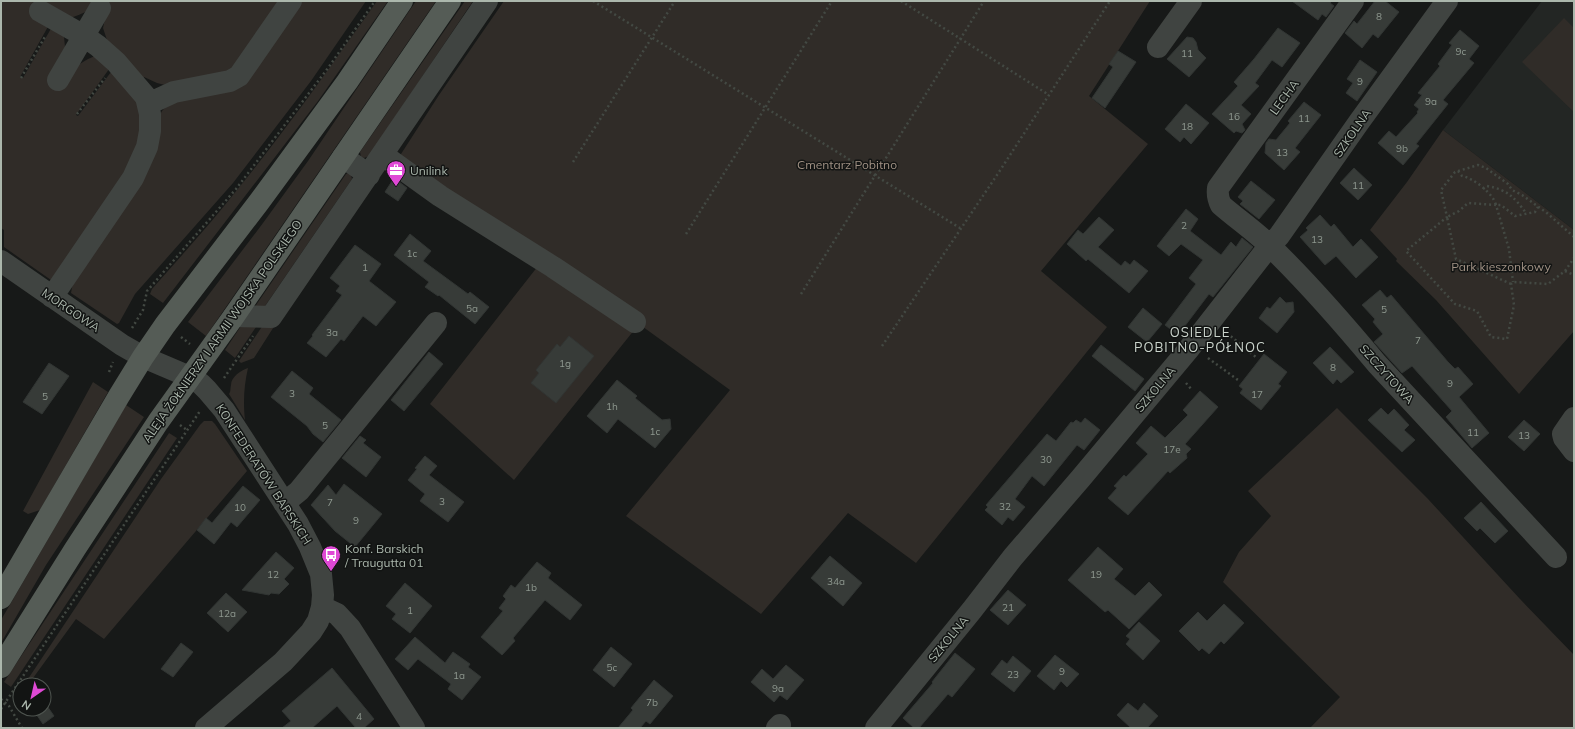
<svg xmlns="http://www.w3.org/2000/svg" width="1575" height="729" font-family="Mulish,sans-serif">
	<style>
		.built { fill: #232624 }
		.green { fill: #302c28 }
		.building { fill: #373b38; stroke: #313533 }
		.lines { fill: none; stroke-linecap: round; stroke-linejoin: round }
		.path { stroke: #434943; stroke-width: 2.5; stroke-dasharray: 2 3; stroke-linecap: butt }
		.minor { stroke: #404441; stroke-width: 22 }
		.major { stroke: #555c56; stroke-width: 22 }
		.labels { text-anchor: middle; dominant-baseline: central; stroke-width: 3; stroke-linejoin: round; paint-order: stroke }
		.number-label { font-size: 10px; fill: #8e988f }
		.street-label { font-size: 12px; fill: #abb7ac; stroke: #121413 }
		.park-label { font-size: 12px; fill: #a09184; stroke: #121413 }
		.poi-label { font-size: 12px; fill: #abb7ac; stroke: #121413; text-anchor: start }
		.neighbourhood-label { font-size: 13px; letter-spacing: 1px; fill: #cbd4cc; stroke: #121413 }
	</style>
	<rect width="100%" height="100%" fill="#171918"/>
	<path class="built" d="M1542,1H1574V230L1443,130Z"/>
	<path class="green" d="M1,1H282L232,71L165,85L157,83L144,77L142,81L107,40L103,28L105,19L88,10C77,18 63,19 50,23L20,77L23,78L53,25L64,37L65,47L78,65L88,59L95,56L112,65L76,115L78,116L114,68L143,103L139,155L51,280L4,247V230L1,228Z
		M300,1H366L311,81L233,183L135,294L119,323L117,324L71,293L73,282L162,111L168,104L227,89Z
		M377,1H388L318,101L163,303L150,294L152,289C182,255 213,221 241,185C289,126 333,63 377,1Z
		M416,1H436L206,336L188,322L263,223L308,161Z
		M465,1H473L369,156L364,158L361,157L360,152Z
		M504,1H1150L1089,96L1148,144L1041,271L1107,327L916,563L848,513L761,614L626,516L730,390L639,324L514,480L430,404L538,266L392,168L439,95Z
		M1564,18L1574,28V112L1522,62Z
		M1443,130L1574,230V331L1519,394L1436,300L1396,261L1397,259L1370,230L1407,182Z
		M348,173L351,175L352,179L263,309L254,308L346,174Z
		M243,323L258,324L235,358L225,350Z
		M263,325H275L254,358L241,363L239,361Z
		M248,368C244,386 243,401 245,420L229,394C231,391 230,390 231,385C231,377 241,370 248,368Z
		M93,382L108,392L40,510L28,514L23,511Z
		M126,405L144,417L46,565L1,643V620Z
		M1337,408L1428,499L1520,599L1574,655V728H1310L1340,697L1223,582L1239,552L1271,516L1248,491Z
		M204,421H212L215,424L247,471L104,639L76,619L28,685H24L161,479L200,425Z
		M169,433L177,438L11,687L4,682Z"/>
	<path class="building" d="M1292,1H1332L1330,3L1334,6L1326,17L1322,14L1318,20Z
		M1375,1H1385L1399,12L1378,38L1373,34L1362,48L1345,33L1354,21L1357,24Z
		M1278,28L1300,43L1282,67L1272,60L1255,83L1259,86L1241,105L1251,114L1242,124L1245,130L1242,133L1236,131L1234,133L1212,114L1238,86L1234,82L1254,59Z
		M1460,30L1479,46L1469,59L1474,63L1443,100L1448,104L1416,144L1419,146L1403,165L1378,143L1389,131L1396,137L1418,113L1417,112L1419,109L1414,105L1422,95L1418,93L1440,66L1438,64L1452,45L1449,43Z
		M1187,37L1193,38L1196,42L1198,50L1206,58L1189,77L1167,59Z
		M1118,51L1136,62L1105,108L1092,98L1113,67L1109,64Z
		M1360,60L1377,72L1357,101L1346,93L1353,83L1347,79Z
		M1304,102L1321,115L1295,148L1300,152L1284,170L1265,153L1266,143L1269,139L1276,140L1290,123L1288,121Z
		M1186,104L1209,123L1191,144L1184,137L1180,142L1165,129Z
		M1354,168L1372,185L1358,200L1340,183Z
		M394,178L407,188L398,201L385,192Z
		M1251,181L1275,200L1259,219L1240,204L1243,201L1238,197Z
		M1186,209L1198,219L1190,231L1221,255L1231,242L1236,247L1242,238L1253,247L1213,297L1209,294L1178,335L1165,325L1196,284L1189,278L1203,260L1181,244L1169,256L1157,246Z
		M1320,215L1331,227L1334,224L1353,247L1361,239L1378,257L1356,278L1336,256L1325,265L1300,237L1308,230L1306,228Z
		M1099,217L1114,230L1098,247L1121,266L1125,261L1130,265L1134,260L1148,271L1129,293L1088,259L1086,261L1067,244L1078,230L1083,234Z
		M410,234L431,251L423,261L468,294L470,292L489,307L475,324L439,295L438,296L425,287L429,282L394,255Z
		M355,245L381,264L369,281L396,302L376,326L363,316L344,341L341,339L326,357L307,343L313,336L312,335L342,295L336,291L340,286L330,278Z
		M1380,290L1387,298L1391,295L1448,362L1455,369L1458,367L1473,384L1459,397L1489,433L1472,448L1446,417L1452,411L1412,366L1402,373L1374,342L1383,334L1373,322L1375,319L1362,305Z
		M1280,297L1286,303L1293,302L1294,312L1277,333L1259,318L1267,307L1270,309Z
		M1143,308L1162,324L1147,342L1128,327Z
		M569,336L594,356L556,403L531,383L539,373L536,370L557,344L560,347Z
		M1101,345L1144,379L1135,391L1092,356Z
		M1330,347L1354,372L1341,383L1337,379L1333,384L1313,363Z
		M429,352L443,364L404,411L391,400Z
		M1264,354L1287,372L1278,384L1281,386L1261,410L1240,393L1243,389L1239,386Z
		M49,363L69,376L42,414L23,402Z
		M292,371L313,388L309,394L341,420L323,442L313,434L307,426L271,397Z
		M617,380L637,396L635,398L662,420L670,419L671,429L655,448L618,419L607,433L587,416Z
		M1200,391L1218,407L1185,444L1191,449L1186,454L1187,458L1170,473L1168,471L1128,515L1108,498L1117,488L1114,486L1124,475L1126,477L1148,454L1136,443L1151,426L1165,438L1188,415L1183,410Z
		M1381,408L1388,415L1394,409L1409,425L1404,430L1415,440L1402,452L1368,420Z
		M1085,418L1100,430L1084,450L1077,445L1044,486L1032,476L1015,499L1025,507L1013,521L1008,517L1002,525L985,510L988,507L986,505L1047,434L1056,441L1071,422L1073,423L1076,420L1081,423Z
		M1524,420L1540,434L1524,451L1508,437Z
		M360,436L366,440L363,443L381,457L366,477L342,458Z
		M425,456L437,466L429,475L464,502L448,522L420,501L425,494L408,480L417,469L415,468Z
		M344,484L382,514L355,547L335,531L311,505L328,485L336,495Z
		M243,486L260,500L237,527L231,522L214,544L197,530L206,518L212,523Z
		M1481,502L1508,531L1495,543L1480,528L1477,531L1464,518Z
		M1098,547L1123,569L1114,579L1135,596L1149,582L1162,595L1129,629L1108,610L1105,612L1068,580Z
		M276,552L294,568L284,579L289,584L279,594L271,593L269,595L242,590Z
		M830,556L862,583L843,606L811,578Z
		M537,562L551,573L548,578L582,605L570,620L545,600L513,638L515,641L502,655L481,637L503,611L499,608L506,599L503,596L511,585L515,588Z
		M405,583L432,606L410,633L392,619L396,614L386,606Z
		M1008,590L1026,605L1008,625L990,610Z
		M226,593L247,612L228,632L207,613Z
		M1224,604L1244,623L1224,644L1221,641L1209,654L1202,648L1199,651L1179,631L1198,612L1207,621Z
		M1139,622L1160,641L1143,660L1126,644L1130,639L1126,636Z
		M415,637L445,663L453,652L470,664L468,667L481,677L462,700L448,689L451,684L418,659L408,670L395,659Z
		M181,643L193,652L173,677L161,669Z
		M611,647L632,664L614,687L593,670Z
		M955,653L975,669L952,697L948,694L919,728H914L903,718L933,683L932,682Z
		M1055,655L1079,674L1067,687L1061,681L1054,690L1037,676Z
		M1013,656L1031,671L1014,692L991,674L1002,660L1007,664Z
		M786,665L804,680L787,700L780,695L774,702L751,682L762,669L773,679Z
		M332,668L374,719L364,728H356L337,706L312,728H282L291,721L282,711Z
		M654,680L673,696L650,724L646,721L640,728H618L633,710L631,708Z
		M45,703L54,716L43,724L34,711L37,709H44Z
		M1128,703L1138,711L1144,703L1158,716L1147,728H1131L1117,715Z"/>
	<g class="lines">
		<path class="path" d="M593,1L960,228
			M901,1L1049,95
			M21,78L46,35
			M77,114L105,78
			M573,162L675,1
			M1458,171L1462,176C1473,178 1493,193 1496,205H1501L1515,216L1535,212L1538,207
			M1483,189L1487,186C1508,190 1514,197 1526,213
			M686,234L832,1
			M1574,237L1547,213L1522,195L1512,190L1508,184L1486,168L1478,165L1455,172L1441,190L1447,217L1406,251L1455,304L1477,311L1491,337L1507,339L1514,305L1511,284L1513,282L1548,284L1565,271L1574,258
			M1565,271L1574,275
			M1511,284L1456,259L1447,217L1459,211L1468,203L1496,205L1509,249L1513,282
			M801,294L984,1
			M132,328L143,310L147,291L236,189L328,68L375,1
			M1227,333L1257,358
			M181,337L190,344
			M882,346L999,172L1110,1
			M1208,358L1238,380
			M109,372L113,362
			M224,378L253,336
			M1186,383L1192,390
			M180,425L187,430
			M1,699L9,706L22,728
			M1,709L200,411"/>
		<path class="minor" d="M1353,1L1218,188C1217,195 1218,199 1221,205C1237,219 1255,231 1270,246C1308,283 1343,323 1377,364L1556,557
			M40,11L84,36L98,46L116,62L146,97L150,114V131L147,147L133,178L52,297
			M1158,47L1191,1
			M58,80L100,8
			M148,104L174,92L230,81L239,76L291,1
			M383,155L440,196L553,267L635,322
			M343,157L369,175
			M1,261L122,345L143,357L190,377L201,384L207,390L224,410L298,524L310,547L321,574L323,595L322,607L318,621L311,632L283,662L206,728
			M234,316L271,317L487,1
			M1574,418L1563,434L1564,438L1574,451
			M284,503L299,491L436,323
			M322,607L337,614L350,628L414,728
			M777,728L780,725
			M876,728L972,610L1013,557L1081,478L1188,350L1270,245L1279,236L1359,122L1447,1"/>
		<path class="major" d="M1,598L119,396L143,357L165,325L259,202L347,82L402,1
			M1,667L75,549L158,422L234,316L450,1"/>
	</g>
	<defs>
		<g id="office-pin" transform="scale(1)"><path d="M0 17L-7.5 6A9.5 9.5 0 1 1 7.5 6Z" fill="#df49d5" stroke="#121413"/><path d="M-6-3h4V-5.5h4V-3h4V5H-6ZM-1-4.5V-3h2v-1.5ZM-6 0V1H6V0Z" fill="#fff"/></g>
		<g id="bus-pin" transform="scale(1)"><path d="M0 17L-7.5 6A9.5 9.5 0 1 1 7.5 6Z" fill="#df49d5" stroke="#121413"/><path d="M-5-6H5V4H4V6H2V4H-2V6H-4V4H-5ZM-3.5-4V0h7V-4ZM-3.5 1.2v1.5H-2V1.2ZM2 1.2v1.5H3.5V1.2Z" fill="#fff"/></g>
	</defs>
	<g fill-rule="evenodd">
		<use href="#office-pin" x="396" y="170"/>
		<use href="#bus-pin" x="331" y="555"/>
	</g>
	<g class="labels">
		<g class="number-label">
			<text x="1379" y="16">8</text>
			<text x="1461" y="51">9c</text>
			<text x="1187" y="53">11</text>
			<text x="1360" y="81">9</text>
			<text x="1431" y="101">9a</text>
			<text x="1234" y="116">16</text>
			<text x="1304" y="118">11</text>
			<text x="1187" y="126">18</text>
			<text x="1402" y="148">9b</text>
			<text x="1282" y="152">13</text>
			<text x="1358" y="185">11</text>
			<text x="1184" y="225">2</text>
			<text x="1317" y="239">13</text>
			<text x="412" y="253">1c</text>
			<text x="365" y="267">1</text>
			<text x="472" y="308">5a</text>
			<text x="1384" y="309">5</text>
			<text x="332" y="332">3a</text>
			<text x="1418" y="340">7</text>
			<text x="565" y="363">1g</text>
			<text x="1333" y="367">8</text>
			<text x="1450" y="383">9</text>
			<text x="292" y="393">3</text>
			<text x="1257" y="394">17</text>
			<text x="45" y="396">5</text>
			<text x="612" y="406">1h</text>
			<text x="325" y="425">5</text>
			<text x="655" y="431">1c</text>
			<text x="1473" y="432">11</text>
			<text x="1524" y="435">13</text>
			<text x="1172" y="449">17e</text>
			<text x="1046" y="459">30</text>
			<text x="442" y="501">3</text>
			<text x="330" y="502">7</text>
			<text x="1005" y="506">32</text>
			<text x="240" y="507">10</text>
			<text x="356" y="520">9</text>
			<text x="273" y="574">12</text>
			<text x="1096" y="574">19</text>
			<text x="836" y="581">34a</text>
			<text x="531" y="587">1b</text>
			<text x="1008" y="607">21</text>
			<text x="410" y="610">1</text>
			<text x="227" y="613">12a</text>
			<text x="612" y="667">5c</text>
			<text x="1062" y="671">9</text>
			<text x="1013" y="674">23</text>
			<text x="459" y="675">1a</text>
			<text x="778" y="688">9a</text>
			<text x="652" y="702">7b</text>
			<text x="359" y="716">4</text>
		</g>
		<g class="street-label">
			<text transform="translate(1284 97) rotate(-54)">LECHA</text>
			<text transform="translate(1352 133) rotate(-55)">SZKOLNA</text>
			<text transform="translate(71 310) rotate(34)">MORGOWA</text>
			<text transform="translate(222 331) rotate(-55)">ALEJA ŻOŁNIERZY I ARMII WOJSKA POLSKIEGO</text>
			<text transform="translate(1387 374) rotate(48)">SZCZYTOWA</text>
			<text transform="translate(1155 389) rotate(-50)">SZKOLNA</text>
			<text transform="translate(264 474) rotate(57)">KONFEDERATÓW BARSKICH</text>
			<text transform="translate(948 639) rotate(-51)">SZKOLNA</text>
		</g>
		<g class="park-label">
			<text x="847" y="164">Cmentarz Pobitno</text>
			<text x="1501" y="266">Park kieszonkowy</text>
		</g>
		<g class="poi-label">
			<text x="410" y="170">Unilink</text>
			<text x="345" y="548">Konf. Barskich<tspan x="345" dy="14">/ Traugutta 01</tspan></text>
		</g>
		<g class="neighbourhood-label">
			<text x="1200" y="332">OSIEDLE<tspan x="1200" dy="15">POBITNO-PÓŁNOC</tspan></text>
		</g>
	</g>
	<rect width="1575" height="729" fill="none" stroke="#abb7ac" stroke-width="4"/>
	<g transform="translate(32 697) rotate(214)"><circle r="19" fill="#121413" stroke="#4f5550"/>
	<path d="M0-3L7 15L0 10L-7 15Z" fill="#df49d5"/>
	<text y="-6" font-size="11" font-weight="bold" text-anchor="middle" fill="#abb7ac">N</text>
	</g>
</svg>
